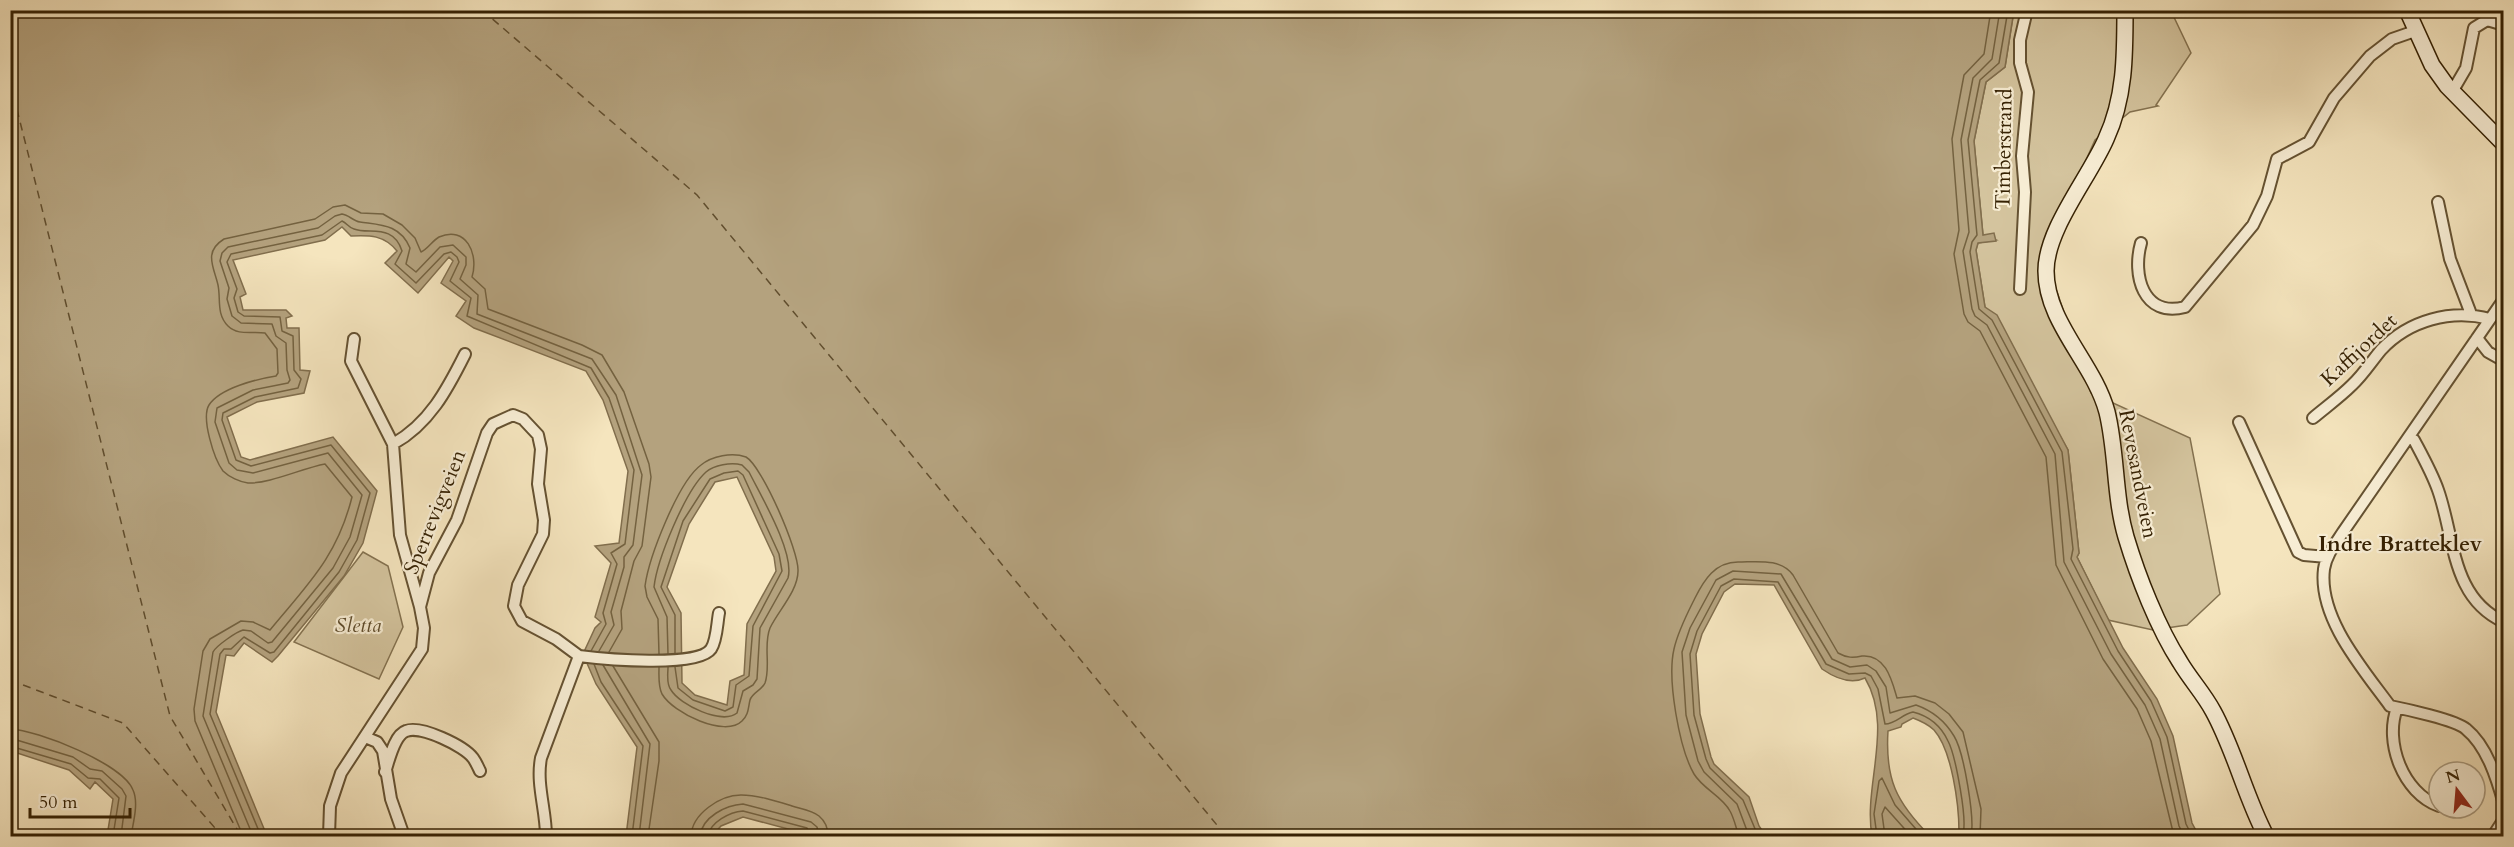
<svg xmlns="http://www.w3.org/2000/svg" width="2514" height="847" font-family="Cardo,serif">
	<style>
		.green { fill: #d4c49e; stroke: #847250; stroke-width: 1.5 }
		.water { fill: #b4a27e; stroke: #816e4d; stroke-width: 1.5; fill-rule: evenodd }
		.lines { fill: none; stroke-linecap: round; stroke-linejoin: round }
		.shore { stroke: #746240; stroke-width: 1.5 }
		.ferry { stroke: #614e2e; stroke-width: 1.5; stroke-dasharray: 8 6; stroke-linecap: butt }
		.minor-casing { stroke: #655232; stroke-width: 14 }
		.secondary-casing { stroke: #352103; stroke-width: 18 }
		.minor { stroke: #f8eed5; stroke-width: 10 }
		.secondary { stroke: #f8eed5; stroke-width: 15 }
		.labels { text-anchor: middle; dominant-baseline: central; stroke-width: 4.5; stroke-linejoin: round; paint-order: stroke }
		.street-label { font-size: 21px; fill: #352103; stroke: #f8eed5 }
		.park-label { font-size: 21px; font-style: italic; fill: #5d4a2a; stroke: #f8eed5 }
		.neighbourhood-label { font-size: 22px; font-weight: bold; fill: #352103; stroke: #f8eed5 }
	</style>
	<rect width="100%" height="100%" fill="#f5e5be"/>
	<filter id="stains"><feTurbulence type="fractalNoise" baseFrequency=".00333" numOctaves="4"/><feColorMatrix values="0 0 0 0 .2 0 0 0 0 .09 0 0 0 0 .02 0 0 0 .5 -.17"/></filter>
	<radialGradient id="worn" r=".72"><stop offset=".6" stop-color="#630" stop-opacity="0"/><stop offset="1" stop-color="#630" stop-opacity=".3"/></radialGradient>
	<path class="green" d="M2014,11H2171L2191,53L2156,105L2158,106L2130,112L2095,140L2044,253L2091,393L2190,438L2220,594L2187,625L2153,630L2108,620L2077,557L2079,553L2068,450L1985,307L1976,250L1978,243L1996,240L1983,235L1974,141L1986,82L2005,67Z
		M363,552L388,566L403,627L379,679L294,642Z"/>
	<path class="water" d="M2014,10L2005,67L1986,82L1974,141L1983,235L1994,233L1996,241L1978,243L1976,250L1985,307L1997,315L2068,450L2079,553L2077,557L2123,648L2157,699L2173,736L2192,823L2199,836H1953L1959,832C1959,805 1952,750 1934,730C1928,724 1921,721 1913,718L1902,724L1901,727L1888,731C1885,779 1896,802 1930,836H1872C1863,785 1894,727 1865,678C1850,685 1835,678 1822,669L1774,585L1735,584L1724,592L1702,634L1696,654L1700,714L1711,757L1714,764L1749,797L1759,826L1766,836H814L743,817L721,826L712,836H626L637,747L596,684L583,654L595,628L601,622L595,617L611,563L595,546L619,543L628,471L603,400L586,371L474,328L456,316L466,301L441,283L453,261L449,257L418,293L385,263L397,251C384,235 370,235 351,236L342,227L325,240L233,260L246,294L240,297L243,310H286L292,316L286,318L287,328H299L300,370L310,371L304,393L257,402L227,417L241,457L250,460L333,437L377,491L363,543L344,576L278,656L272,662L244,643L234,656L226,655L216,712L267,836H107L113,799L95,782L90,789L69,770L11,751V11ZM737,477L774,557L776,571L747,624L744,675L730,681L727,705L695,695L682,683L681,613L667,587L689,524L715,482Z"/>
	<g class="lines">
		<path class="shore" d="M1991,10L1984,54L1964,75L1952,139L1959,230L1954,254L1964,314L1968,322L1980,331L2046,457L2056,565L2103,659L2137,709L2151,741L2174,836
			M2000,10L1992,59L1973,78L1961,140L1969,232L1963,251L1972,309L1975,316L1987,325L2055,454L2064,562L2111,654L2145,705L2160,739L2179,826L2184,836
			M2008,10L1999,63L1980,80L1968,140L1977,235L1972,242L1970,252L1979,309L1992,320L2062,452L2073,549L2071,559L2118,651L2151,701L2167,737L2186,824L2192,836
			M675,653V615L661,587L683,521L710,479L724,473L738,471L743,475L779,554L782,571L753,626L749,676L736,685L733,707L725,711L693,700L678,688L675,667
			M659,654L658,619L647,597L645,586C649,557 678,482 701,465C712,456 732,452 746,457C762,466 799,551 798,571C798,591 778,611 770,628C763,645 771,666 765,683C762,690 752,693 750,700C748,708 749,714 742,721C725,738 673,713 662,694C658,686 659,676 659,667
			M668,654L667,617L654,587C657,560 685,491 706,472C714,465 731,462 742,465L749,472C761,496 795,553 788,578L760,628L757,679L753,685L743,691L737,713C722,725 680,705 671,690C666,684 668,674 668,667
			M594,664L601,682L643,746L632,836
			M603,665L650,744L639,836
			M613,666L659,742V761L648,836
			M10,729C38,730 123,764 133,790C139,803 133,823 131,836
			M10,738L73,757L90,769L102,771L122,789L126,796L121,836
			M10,746L71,764L88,778L100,779L119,798L113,836
			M243,836L195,721L194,709L203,651L210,639L241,621L253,622L270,630C308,584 337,557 352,497L325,464C303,468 269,484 248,483C240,482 229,477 223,471C214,459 201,418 209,405C220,388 257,379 276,376L278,373L277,349L265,333C252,331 238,336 228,326C216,314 221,299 218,285C214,267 203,252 224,239L315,219L333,207L345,205L361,213L383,214L402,225L415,238L421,252C428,249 432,241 439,237C466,225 479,254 472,277L485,289L488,309L582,345L602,355L624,392L649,464L651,477L642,546L634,561L621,611L622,629L609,652
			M253,836L203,716L213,652C216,646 236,632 243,630L251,631L268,643L272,642L333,568L350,537L362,495L328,453L253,473L237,470L229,463L215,422L217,408L253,390L288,383L290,380L287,370L286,343L276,336L272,324L241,323L232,316L227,299L229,288L220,261L222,253L228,247L318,228L335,216L342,214C349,215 353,221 360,222C380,225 400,224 410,248L406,264L416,272L440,247L453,245L466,257V265L460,279L478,295L477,314L592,359L616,395L642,475L633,545L624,557V567L611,612L614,625L599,651
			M261,836L210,714L220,654L224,649H231L244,637L270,653L274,652L339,572L357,540L370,493L331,445L251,466L236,460L222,420L223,413L255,397L298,388L301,379L294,370L293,336L282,331L280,317L244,316L238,312L234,298L237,289L227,262L231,254L322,235L342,221C347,223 349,228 354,229C369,235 393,223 402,251L395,264L416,283L444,254L451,252L457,257L459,262L450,281L471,298L467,316L591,368L609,398L634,470L625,544L611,553L617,564L603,613L606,624L591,651
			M691,836C692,814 720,795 741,795C758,795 776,801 792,806C801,809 811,810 819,816C825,821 828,828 828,836
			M700,836C702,817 726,805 743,804L811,822L817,827L819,836
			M708,836C710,822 730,812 743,811L807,828L811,836
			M1739,836C1736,828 1734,818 1730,811C1722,796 1703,789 1694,774C1679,748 1667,679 1674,649C1678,631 1687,614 1695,598C1704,580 1715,562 1738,562C1757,562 1781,558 1793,575L1838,653C1847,658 1853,658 1862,656C1886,654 1892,681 1897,698L1915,696L1935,703L1949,714L1963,732L1981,809L1980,836
			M1749,836L1737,804L1704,772L1698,761L1686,715L1682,652L1690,628L1716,580L1733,571L1781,574L1832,659L1850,667L1867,665L1876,671L1886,687L1890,713L1916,705C1933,711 1945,721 1954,736C1964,752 1975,819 1971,836
			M1758,836L1743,800L1710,768L1706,759L1694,715L1690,654L1697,631L1721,586L1734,579L1778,582L1826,664L1849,674L1865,673L1871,676L1878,689L1885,724C1896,724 1902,714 1913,712C1929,716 1941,726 1948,741C1955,754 1969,824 1962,836
			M1877,836L1874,814L1879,781L1882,778L1895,805L1922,836
			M1885,836L1882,814L1885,807L1911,836"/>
		<path class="ferry" d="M482,10L697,195L1226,836
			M10,82L170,716L241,836
			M10,680L123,723L222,836"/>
		<g class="minor-casing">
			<path id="minor" d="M2452,92L2466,68L2474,28L2487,20L2504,25
				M2438,202L2450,259L2471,314
				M2141,243C2132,275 2143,318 2185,307L2253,225L2267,196L2277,159L2309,142L2334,98L2370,56L2392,39L2415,31
				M2020,289L2025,192L2022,156L2028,92L2020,63V40L2027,10
				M2504,299L2343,532C2336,543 2326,555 2324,569C2318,618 2363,669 2390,706C2405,709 2456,720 2466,729C2487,746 2497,779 2504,804
				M2477,338L2488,352L2504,361
				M354,339L351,361L393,444L400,535L420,607
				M2313,418C2326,407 2340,397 2352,385C2363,375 2371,362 2381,350C2409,320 2451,309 2490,319
				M2239,422L2298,552L2304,555L2327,557
				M2409,437L2414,440C2423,457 2432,473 2438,490C2455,538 2451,598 2504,622
				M393,444C429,424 447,390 465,354
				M579,656C603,659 698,668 711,649C717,640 717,623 719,613
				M2397,708C2384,742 2403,793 2439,806
				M365,737L377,742L383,751L391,799L404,836
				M385,772C389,761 394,735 406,731C421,725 464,746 473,758C476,762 478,767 480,771
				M329,836L330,806L341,773L422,649L424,628L420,607L429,573L457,520L487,433L493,424L513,415L523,419L538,435L541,449L538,484L544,520L543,534L518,585L514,606L522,621L556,639L579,656L541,758C536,784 546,810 546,836
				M2493,836L2504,819"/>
		</g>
		<g class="secondary-casing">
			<path id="secondary" d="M2125,10C2125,56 2125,98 2106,139C2089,178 2046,229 2046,271C2046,323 2094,363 2107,412C2117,453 2114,496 2126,537C2138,577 2158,628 2180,662C2190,679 2204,694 2213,711C2235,751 2245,796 2266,836
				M2407,10L2432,65L2447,86L2504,144"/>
		</g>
		<use href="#minor" class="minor"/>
		<use href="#secondary" class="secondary"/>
	</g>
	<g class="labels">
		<g class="street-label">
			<text transform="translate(2004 149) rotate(-89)">Timberstrand</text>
			<text transform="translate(2359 350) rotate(-43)">Kaffijordet</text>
			<text transform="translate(2138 474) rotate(79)">Revesandveien</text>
			<text transform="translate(435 512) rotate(-68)">Sperrevigveien</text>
		</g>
		<g class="park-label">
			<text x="358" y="625">Sletta</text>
		</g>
		<g class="neighbourhood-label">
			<text x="2400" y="544">Indre Bratteklev</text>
		</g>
	</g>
	<rect width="2514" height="847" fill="none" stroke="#f5e5be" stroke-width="36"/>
	<rect x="12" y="12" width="2490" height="823" fill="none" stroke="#352103" stroke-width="3"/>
	<rect x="18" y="18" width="2478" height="811" fill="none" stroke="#352103" stroke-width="1.5"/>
	<g transform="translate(2457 790) rotate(344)"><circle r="28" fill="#f8eed5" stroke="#aa9c81" stroke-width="1.5"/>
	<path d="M0-4.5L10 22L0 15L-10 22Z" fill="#8f2418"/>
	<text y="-9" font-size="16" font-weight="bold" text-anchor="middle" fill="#352103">N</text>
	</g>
	<path d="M30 808v9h100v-9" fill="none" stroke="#352103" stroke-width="3"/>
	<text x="39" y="808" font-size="18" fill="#352103" stroke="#f8eed5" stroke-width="4.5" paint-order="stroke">50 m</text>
	<rect width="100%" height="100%" filter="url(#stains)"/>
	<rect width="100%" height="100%" fill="url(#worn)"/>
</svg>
